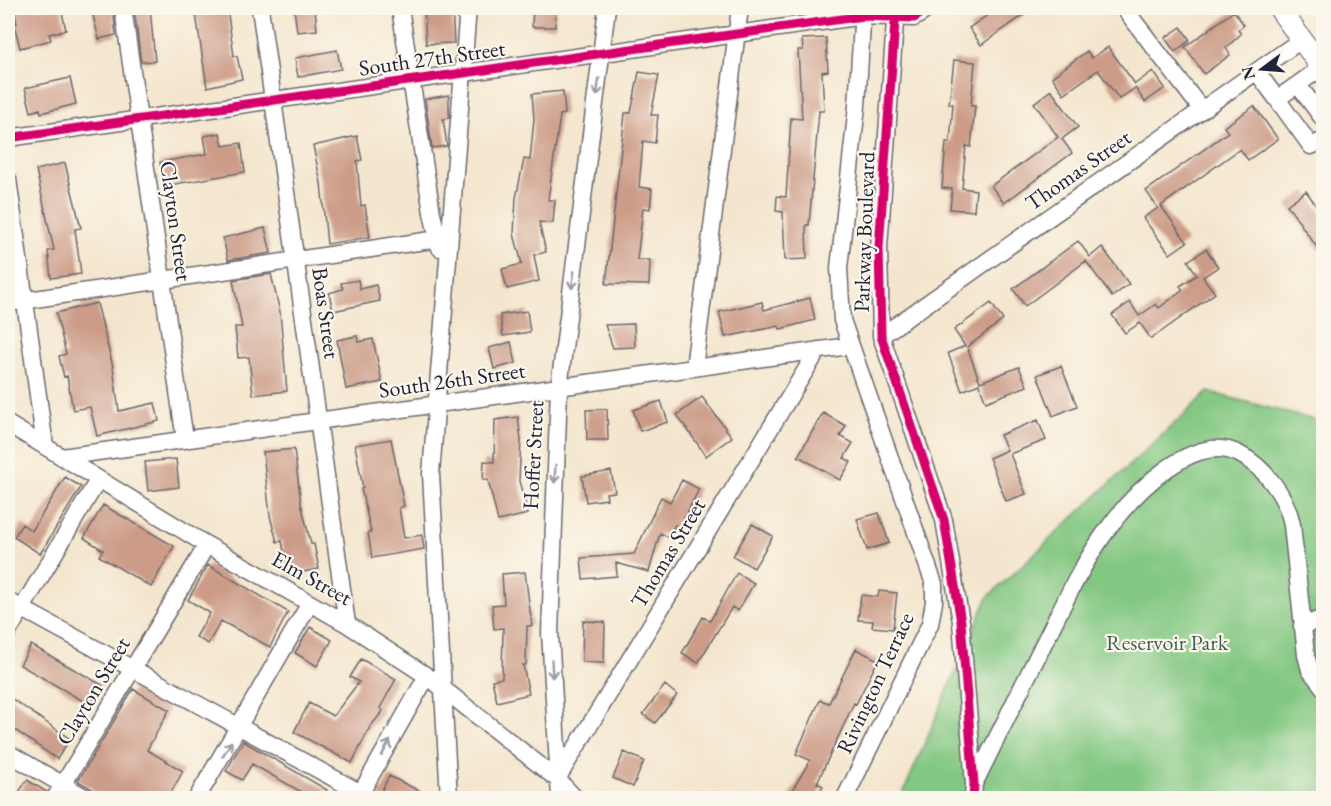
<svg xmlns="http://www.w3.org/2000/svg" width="1331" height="806" font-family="'EB Garamond',serif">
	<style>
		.green { fill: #83c882; stroke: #52755e; stroke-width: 1.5 }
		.building { fill: #cc9c88 }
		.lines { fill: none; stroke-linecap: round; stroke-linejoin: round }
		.minor-casing { stroke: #6c676e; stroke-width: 19 }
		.major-casing { stroke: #6c676e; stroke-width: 23 }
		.minor { stroke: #fff; stroke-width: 16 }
		.major { stroke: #fff; stroke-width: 21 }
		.cycleway-casing { stroke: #fbf7ec; stroke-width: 13 }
		.cycleway { stroke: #d6006c; stroke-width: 9 }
		.oneway { stroke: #9c9ca7 }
		.labels { text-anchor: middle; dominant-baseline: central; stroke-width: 4.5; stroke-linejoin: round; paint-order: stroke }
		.street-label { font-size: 22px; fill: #22223b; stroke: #fbf7ec }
		.park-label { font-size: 22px; fill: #445c54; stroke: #fbf7ec }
	</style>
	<rect width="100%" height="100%" fill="#fbf7ec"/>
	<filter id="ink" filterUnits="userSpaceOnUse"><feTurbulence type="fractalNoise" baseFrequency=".0167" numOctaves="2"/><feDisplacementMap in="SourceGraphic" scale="12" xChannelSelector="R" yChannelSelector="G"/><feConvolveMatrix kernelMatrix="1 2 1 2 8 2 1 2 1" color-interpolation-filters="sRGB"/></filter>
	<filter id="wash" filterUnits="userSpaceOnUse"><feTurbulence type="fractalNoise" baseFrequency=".008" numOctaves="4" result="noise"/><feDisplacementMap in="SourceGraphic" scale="24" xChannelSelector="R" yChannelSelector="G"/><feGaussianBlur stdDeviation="1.35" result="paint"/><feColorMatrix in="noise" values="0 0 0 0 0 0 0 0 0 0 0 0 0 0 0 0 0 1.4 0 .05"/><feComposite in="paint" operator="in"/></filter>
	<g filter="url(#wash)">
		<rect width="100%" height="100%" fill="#f4e6ce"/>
		<path class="green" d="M1208,392L1323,422V798H901L988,597Z"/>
		<g id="blocks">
			<path class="building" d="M14,8H61L66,30L49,34L51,40L20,48L14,24H17Z
				M91,8H113L116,35L99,39Z
				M134,8H150L155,61L141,62Z
				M195,8H227L234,56H237L242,79L207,87Z
				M294,8H315L317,30L297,32Z
				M452,8L454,43L426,44L424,9Z
				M533,8H556L555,27H532Z
				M998,8H1034L981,45L969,28Z
				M1234,11L1244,25L1238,30L1241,34L1226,48L1230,55L1204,74L1185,47Z
				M1181,27L1190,40L1175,52L1165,38Z
				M826,38L828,71L822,72L824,111H819L809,225H806L807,259L785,260L783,212L776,211L777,196L786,197L791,118L802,119L798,50H803L802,39Z
				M1108,47L1135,84L1153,71L1165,88L1145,102L1135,88L1119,99L1098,70L1064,94L1052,77L1087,51L1092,58Z
				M337,50L341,69L298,77L295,58Z
				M954,60L975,62L971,106H975L971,147L966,146L962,188L976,190L974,211L950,209L952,189L942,188L946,142H950L953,104H949Z
				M639,72L659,75L651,115H658L655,143L643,141L639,187L652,189L650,209L643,208L637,260H650L649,285L606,284L625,113H631Z
				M70,78L76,104L41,113L40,109L31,112L25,88Z
				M1051,90L1078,127L1062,139L1072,153L1004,203L991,186L1058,137L1034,103Z
				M563,91L565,114L560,115L548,200H555L553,223L539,222L546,252L534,255L539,281L507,289L502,269L522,264L514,234L516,198L524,159L530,160L534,119L532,94Z
				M449,95V118L443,119L447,146L432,148L425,99Z
				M1254,106L1278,139L1248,160L1240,149L1161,206L1187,242L1170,254L1143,218L1158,208L1146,191L1228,132L1224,127Z
				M220,133L223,146L241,143L245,172L164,186L160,162L207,154L204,136Z
				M357,136L362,160L357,161L361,206L365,205L370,237L327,244L321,183L313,146Z
				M65,163L81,228L75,229L81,274L51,278L48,251L54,250L36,170Z
				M1306,191L1323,215V256L1287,205Z
				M265,228L271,253L228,260L223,238Z
				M1078,241L1090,257L1102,247L1129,284L1112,297L1086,261L1025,306L1013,289Z
				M1206,249L1218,267L1203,277L1215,293L1151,339L1140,323L1125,333L1112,315L1130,302L1139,316L1156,304L1159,308L1183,290L1180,286L1197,275L1188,261Z
				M271,274L280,312L287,391L253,395L249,357L238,358L235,327H242L233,280Z
				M358,280L360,289L376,285L380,301L333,311L329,293L343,289L341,283Z
				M810,298L815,320L780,329L779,326L725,337L719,312L762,302L764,310Z
				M97,303L113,367L119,411L155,403L159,421L97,436L90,407L73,410L67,376L64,377L59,356L66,354L56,313Z
				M991,303L1003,320L967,347L980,382L1019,367L1027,386L986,402L979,384L962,391L948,353L965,346L954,330Z
				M527,311L530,332L503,336L500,315Z
				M634,324L635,347L613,348L605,325Z
				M357,336L358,342L373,339L382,382L346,389L337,340Z
				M511,342L516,363L494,369L489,348Z
				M1061,366L1077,406L1053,416L1037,375Z
				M702,397L732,437L706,456L677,415Z
				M661,401L668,422L640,431L633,410Z
				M607,409L608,440H587L586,410Z
				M823,413L846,426L840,436L853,443L844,458L851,462L840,480L798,456Z
				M518,417L521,440L519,481L528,514L498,521L488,480H483L484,461L494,462L495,420Z
				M1038,420L1046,440L1010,454L1026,494L1006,501L989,458L1007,450L1000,435Z
				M391,439L404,506L399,508L404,538L422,535L424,549L372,558L368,532H371L361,489L363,488L355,445Z
				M294,449L301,503L311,544H314L319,569L288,575L282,541L277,542L270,516L263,452Z
				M176,459L179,487L148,491L145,462Z
				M611,471L615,492L606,493L607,499L586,502L582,476Z
				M65,477L81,487L40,554L14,537L22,524L32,531Z
				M682,480L699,489L680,527L675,525L668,537L660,533L649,572L616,563L617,576L583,579L581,558L634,554L661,497L670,502Z
				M103,505L174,546L151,587L99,556L103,550L84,538Z
				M879,513L889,543L867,550L857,519Z
				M752,524L773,536L754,568L733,556Z
				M208,565L288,612L270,647L221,621L208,644L196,637L210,613L188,600Z
				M525,572L532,626H527L526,665H523L529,694L497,702L492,680L502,678L503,628L494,629L492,605L504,604L502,574Z
				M737,573L754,583L738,611L732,607L698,663L682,653L703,617L710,621Z
				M879,591L897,593L893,629L872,627L873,621L858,620L861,595L878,597Z
				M583,621L605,622L604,663L582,662Z
				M310,627L332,640L317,666L295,653Z
				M31,645L102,685L90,705L20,665Z
				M856,649L878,660L856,704L854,703L817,783L823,786L815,798H788L810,760L796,754L820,700L829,703Z
				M361,659L396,679L380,708L383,711L370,727L352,763L294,732L309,703L333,716L359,682L350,677Z
				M665,685L677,695L655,723L643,714Z
				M133,689L169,710L147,750L183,771L168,798H99L92,789L78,781Z
				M8,696L70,739L57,759L8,725Z
				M243,741L327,790L322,798H312L252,764L242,780L226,771Z
				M624,752L644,761L633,787L613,778Z
				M389,776L434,798H378Z
				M27,780L47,792L45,798H15Z"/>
		</g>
	</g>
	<g filter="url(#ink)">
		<use href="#blocks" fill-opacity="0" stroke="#6c676e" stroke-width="1.5"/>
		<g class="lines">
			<g class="minor-casing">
				<path id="minor" d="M123,8L185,440
					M260,8L347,624
					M400,8L432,213L440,248
					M896,8L879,247L881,336L944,520L961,622L974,784
					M1124,8L1202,110
					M1257,72L1277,99L1321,68
					M1298,85L1324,120
					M1277,99L1311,146L1324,140
					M8,138L863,16L914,18L930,8
					M8,179L45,446
					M8,303L438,239
					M881,336L1301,40
					M694,368L740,8
					M8,424L207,545L347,624L427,676L557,779L575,798
					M62,457L849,346
					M8,601L361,793
					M1302,626L1324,618
					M8,632L98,480
					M8,753L86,798
					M557,779L818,350
					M55,798L207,545
					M197,798L310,603
					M358,798L427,676
					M449,798L431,474L468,8
					M560,798L550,633L559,388L607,8
					M845,798L930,624L934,602V584L842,320L839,268L857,106L863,8
					M973,798L974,784C997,738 1020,691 1043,645C1063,605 1083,562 1110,526C1135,492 1194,431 1239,454C1265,467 1287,497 1292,525L1306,655L1310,670L1324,688"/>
			</g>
			<g class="major-casing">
				<path id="major" d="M1279,8L1324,71"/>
			</g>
			<use href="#minor" class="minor"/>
			<use href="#major" class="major"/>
			<g class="cycleway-casing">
				<path id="cycleway" d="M896,8L879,247L881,336L944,520L961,622L974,784L973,798
					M8,138L863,16L914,18L930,8"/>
			</g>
			<use href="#cycleway" class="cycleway"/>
		</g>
		<defs><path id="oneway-shaft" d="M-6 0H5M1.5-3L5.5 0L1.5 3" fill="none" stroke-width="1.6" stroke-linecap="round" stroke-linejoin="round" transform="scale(1.5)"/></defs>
		<g class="oneway">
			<use href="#oneway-shaft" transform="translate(598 87) rotate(98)"/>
			<use href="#oneway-shaft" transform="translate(573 280) rotate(98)"/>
			<use href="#oneway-shaft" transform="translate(555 474) rotate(93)"/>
			<use href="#oneway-shaft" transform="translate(552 669) rotate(87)"/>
			<use href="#oneway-shaft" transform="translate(386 748) rotate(-61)"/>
			<use href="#oneway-shaft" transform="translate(227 749) rotate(-59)"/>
		</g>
	</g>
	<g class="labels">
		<g class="street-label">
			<text transform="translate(432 58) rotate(-8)">South 27th Street</text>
			<text transform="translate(1078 170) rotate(-35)">Thomas Street</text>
			<text transform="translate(176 221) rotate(82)">Clayton Street</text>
			<text transform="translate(864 232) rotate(-88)">Parkway Boulevard</text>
			<text transform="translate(326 313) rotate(82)">Boas Street</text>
			<text transform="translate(452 380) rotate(-8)">South 26th Street</text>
			<text transform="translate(533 455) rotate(-87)">Hoffer Street</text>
			<text transform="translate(668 553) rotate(-59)">Thomas Street</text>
			<text transform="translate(312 578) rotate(29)">Elm Street</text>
			<text transform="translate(875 683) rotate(-65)">Rivington Terrace</text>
			<text transform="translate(93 691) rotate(-59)">Clayton Street</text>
		</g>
		<g class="park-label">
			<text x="1167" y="642">Reservoir Park</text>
		</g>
	</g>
	<rect width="1331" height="806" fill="none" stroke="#fbf7ec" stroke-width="30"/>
	<g transform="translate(1262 69) rotate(254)" stroke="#fbf7ec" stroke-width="4.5" paint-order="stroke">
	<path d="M0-4.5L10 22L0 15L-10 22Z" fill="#22223b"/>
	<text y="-9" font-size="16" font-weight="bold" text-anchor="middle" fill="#22223b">N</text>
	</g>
</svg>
